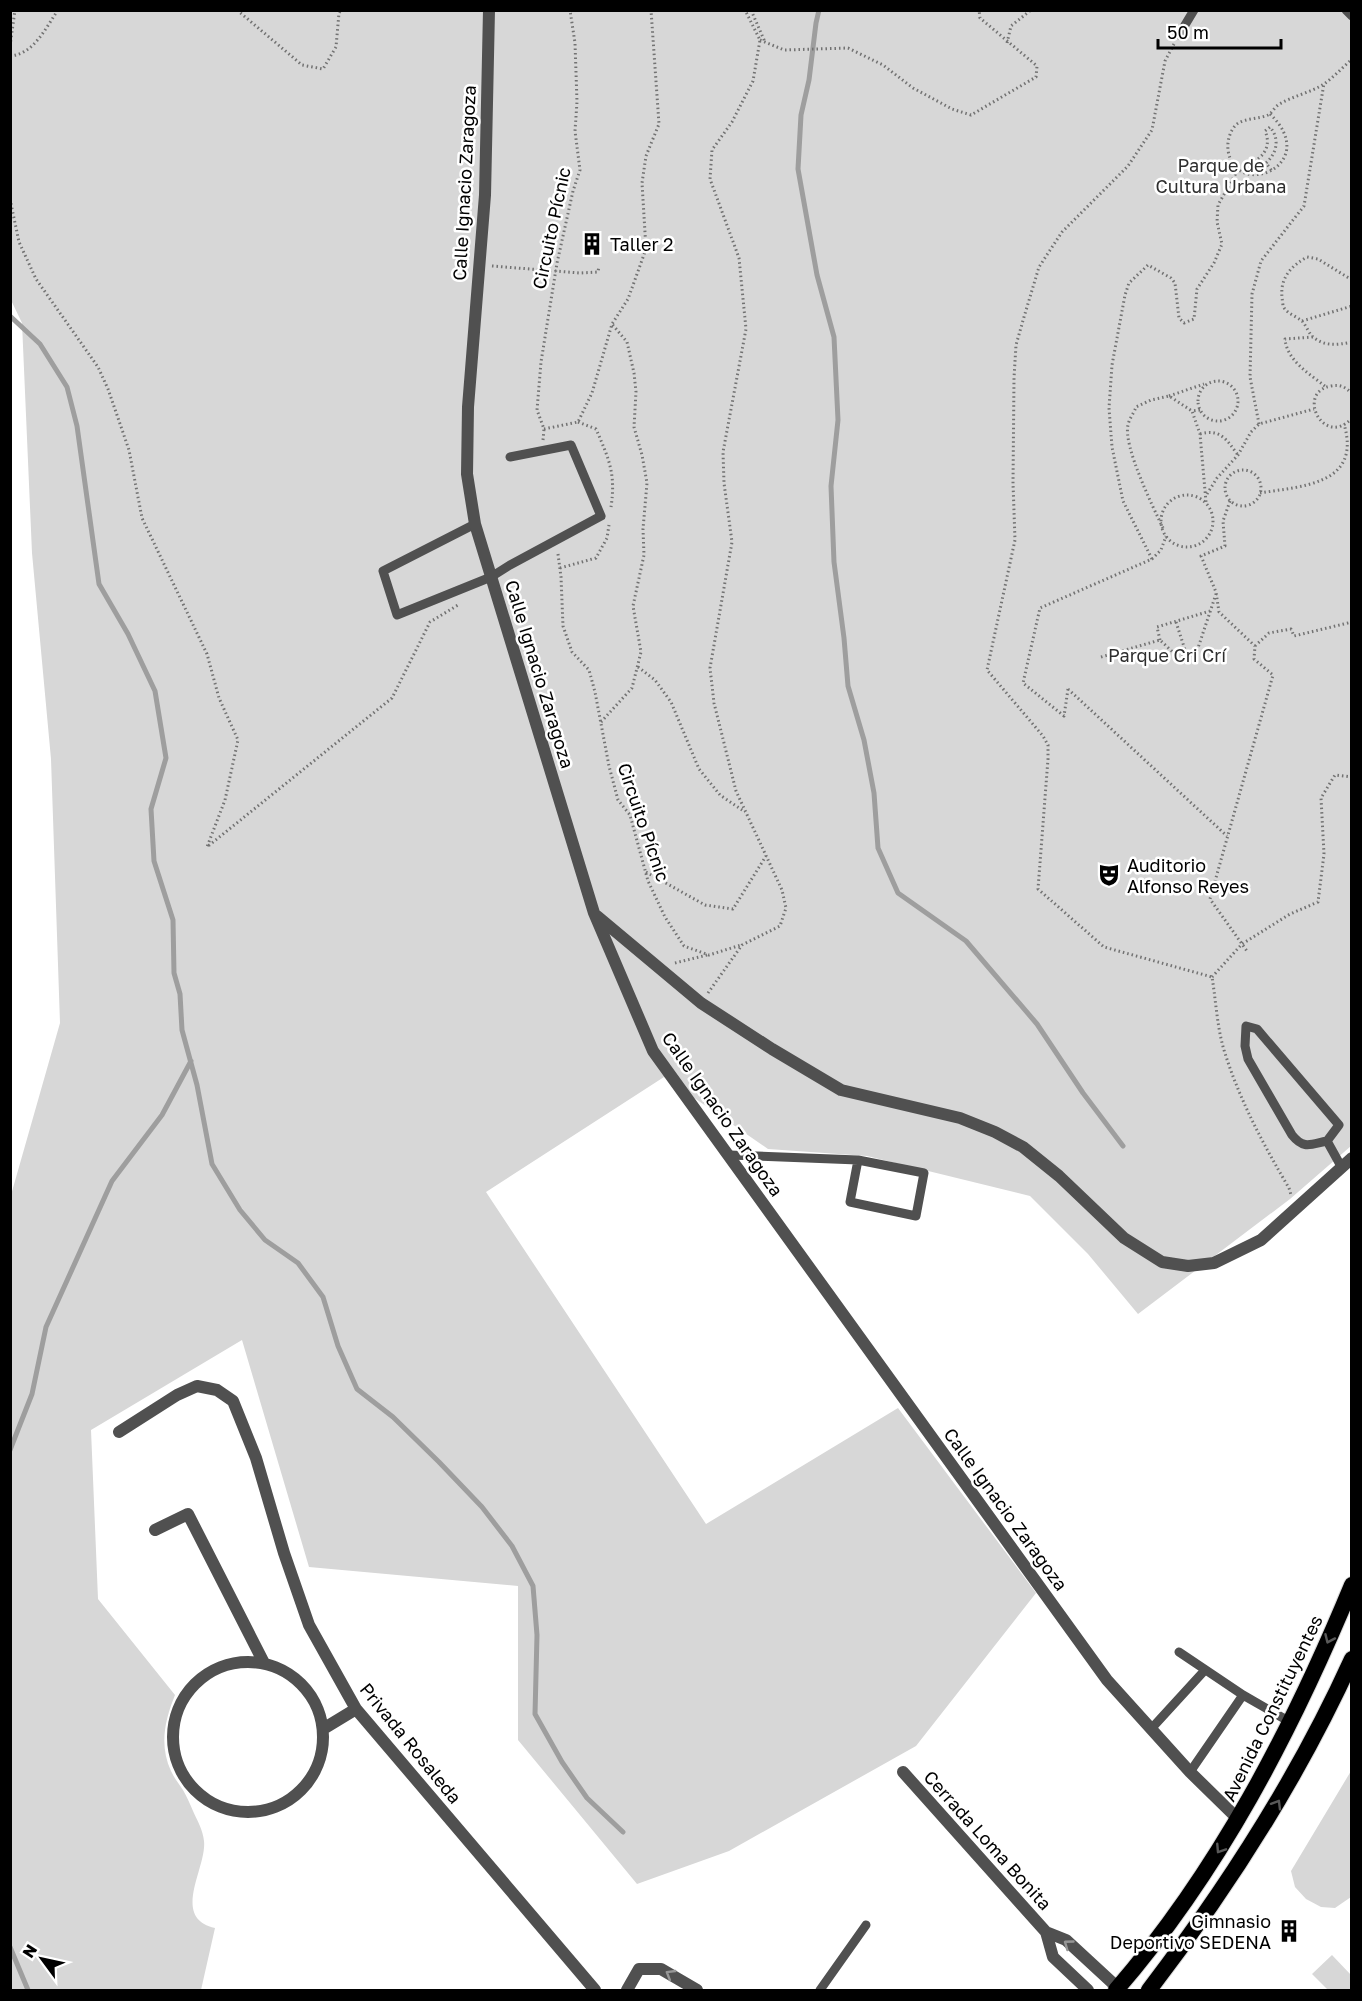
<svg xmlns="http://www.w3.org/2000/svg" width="1362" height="2001" font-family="'Golos Text',sans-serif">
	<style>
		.green { fill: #d7d7d7 }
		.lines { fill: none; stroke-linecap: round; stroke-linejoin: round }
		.stream { stroke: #9e9e9e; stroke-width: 5 }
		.trunk-casing { stroke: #dbdbdb; stroke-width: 18 }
		.path { stroke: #727272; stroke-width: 3; stroke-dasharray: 1.5 3; stroke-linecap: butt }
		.service { stroke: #505050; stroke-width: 9 }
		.minor { stroke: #505050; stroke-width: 12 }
		.trunk { stroke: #000; stroke-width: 16 }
		.oneway { stroke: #595959 }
		.oneway2 { stroke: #969696 }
		.labels { text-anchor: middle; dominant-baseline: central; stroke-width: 5; stroke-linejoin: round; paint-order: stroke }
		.park-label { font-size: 18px; fill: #2e2e2e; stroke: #fff }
		.street-label { font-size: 18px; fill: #000; stroke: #fff }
		.poi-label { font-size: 18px; fill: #000; stroke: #fff; text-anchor: start }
	</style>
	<rect width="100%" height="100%" fill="#fff"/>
	<path class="green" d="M11,11H1351V1146L1290,1199L1138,1314L1088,1254L1030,1196L867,1156L768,1149L664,1077L486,1192L706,1524L898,1408L1036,1593L916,1746L729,1851L637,1884L518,1740V1586L309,1567L242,1340L91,1430L98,1599L175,1695C165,1720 159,1745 171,1771C174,1778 179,1784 183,1790C187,1797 190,1804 193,1811C197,1820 203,1830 204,1841C207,1868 170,1918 215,1928L201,1990H11V1195L60,1023L51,759L32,553L22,323L10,298Z
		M1351,1771V1897L1335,1908L1321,1907L1306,1899L1295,1887L1291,1871Z
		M1332,1955L1351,1975V1990H1328L1312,1974Z"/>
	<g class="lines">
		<path class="stream" d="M819,10L816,23L809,80L801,115L798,169L817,275L834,337L838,420L831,486L834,562L844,638L848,686L864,740L874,793L878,848L898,893L966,941L1037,1024L1083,1093L1123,1146
			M10,316L40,344L67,387L77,426L99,584L128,634L155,691L166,758L151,809L154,861L173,920L174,973L180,994L182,1030L197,1085L212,1164L240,1210L265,1240L298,1263L323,1297L338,1346L357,1389L393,1417L439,1462L482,1507L512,1546L533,1586L537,1635L535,1714L562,1762L587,1798L623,1832
			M10,1450L32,1394L46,1327L112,1181L162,1115L191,1061
			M10,1947L28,1990"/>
		<g class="trunk-casing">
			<path id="trunk" d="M1116,1990C1219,1871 1292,1730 1352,1585
				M1149,1990C1228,1887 1298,1778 1352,1659"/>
		</g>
		<path class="path" d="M237,10L302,65L323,69L336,47L339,13L341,10
			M751,10L765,42
			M760,40L784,50L848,48L883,65L913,88L952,109L971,115L1036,77L1037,66L980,18L979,10
			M1007,43L1011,26L1031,10
			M1174,44L1165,61L1152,130L1128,166L1062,232L1039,267L1024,317L1016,345L1014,378L1013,483L1015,540L987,670L1043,736L1048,745V759L1038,889L1104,947L1212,977C1216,1001 1217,1027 1224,1050C1239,1099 1263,1144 1289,1188L1291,1195
			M10,46L15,10
			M10,56C34,54 45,29 58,10
			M1270,114C1323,165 1235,201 1228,150C1227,141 1230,130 1237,124C1245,118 1259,119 1268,115C1272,113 1274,108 1278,105C1292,96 1310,93 1324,84C1334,77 1343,67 1352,59
			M1258,159C1267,152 1270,142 1265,131L1270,127C1280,139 1277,153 1266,163L1272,171
			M10,199L19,242L36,279L98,367L108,389L129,450L142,518L207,654L219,698L238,740L225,800L207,847L392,698L430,622L458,605
			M492,266L580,273L598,272L599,266
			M1352,280L1318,259L1307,257C1291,266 1280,278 1282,297C1282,298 1283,305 1283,306C1287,314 1296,316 1302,321C1306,325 1308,332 1312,336C1324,347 1337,345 1352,342
			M1302,321L1352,306
			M1313,337L1285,339C1287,361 1310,374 1326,387
			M1198 401a20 20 0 1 1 40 0a20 20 0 1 1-40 0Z
			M1352,394C1346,387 1340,384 1331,386C1295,392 1324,449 1352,418
			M1169,396L1204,384
			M1200,410L1192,411L1200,434L1206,502
			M578,422L596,429C609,459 616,474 611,507
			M1259,424L1250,377L1252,294L1261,261L1304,206L1324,83
			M544,429L578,422L592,393L612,324L628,299L646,249L642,183L646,156L659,124L651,10
			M1200,434C1220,428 1227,440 1238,455
			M543,440L544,429L537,410L541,362L557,263L573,191L580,170L575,131L577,102L575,43L570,10
			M1225 488a18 18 0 1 1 36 0a18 18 0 1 1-36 0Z
			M1260,493C1302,486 1362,485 1344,424
			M1207,494L1217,478L1238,455L1251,432L1259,424L1314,409
			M1161 521a26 26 0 1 1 52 0a26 26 0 1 1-52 0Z
			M1230,501L1223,521L1225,546L1201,556L1216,592L1219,612L1255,646L1254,659L1273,675L1210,899L1247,951
			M1163,528C1153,507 1123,446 1128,425C1129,419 1134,413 1136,407L1151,400L1169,396L1192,411
			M558,554L561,577L563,626L572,652L589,670L595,692L609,766L618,800L630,815L648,881L665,917L684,946L709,955L741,945
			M1152,559L1123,501L1112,447L1109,408L1112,365L1125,295L1129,283L1148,265L1171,278L1175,283L1179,318L1184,323L1194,319L1197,289L1214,263L1222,244L1217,222L1218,205L1239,168
			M560,568L596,558L607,538L609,525
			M1176,622L1187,656
			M1160,640L1157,627L1210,611
			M1255,646L1269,633L1291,629L1294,636L1352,622
			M1101,657L1160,640L1178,657L1196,654L1216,594
			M638,667L655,680L671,702L699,769L720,795L745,812
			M1068,689L1064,716L1023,683L1040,608L1152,559L1161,550L1166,536
			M1068,689L1227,836
			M601,722L632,688L641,652L633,606L644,555L643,529L647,483L642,455L634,427L636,392L634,373L627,342L612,324
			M646,872L705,905L733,909L766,856
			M675,963L707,955
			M1212,977L1242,944L1290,914L1318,902L1324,854L1321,798L1335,775L1352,777
			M708,993L742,945L780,926L786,908L782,890L736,791L714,703L710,668L732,542L724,483L723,452L746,329L739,258L710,179L712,150L732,122L753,81L760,40L745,10"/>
		<path class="service" d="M1346,10L1352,16
			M1179,35L1194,10
			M475,524L383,571L397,615L491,577L510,565L601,516L571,445L510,457
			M1246,1026L1257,1029L1339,1125L1327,1141C1311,1144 1304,1150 1292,1135L1248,1059L1245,1046Z
			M1327,1141L1342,1168
			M729,1155L858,1160L924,1173L916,1216L850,1202L858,1160
			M1179,1652L1243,1695L1190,1772
			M1243,1695L1290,1722
			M1151,1729L1205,1670
			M820,1990L866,1925"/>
		<path class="minor" d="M489,10L485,195L468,407L467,474L475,524L594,913L653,1051L1107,1680L1190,1772L1239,1820
			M597,916L701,1003L772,1049L841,1090L960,1118L995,1132L1023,1147L1059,1176L1124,1238L1162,1262L1188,1266L1214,1263L1261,1240L1352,1158
			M119,1432L177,1395L197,1386L217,1390L233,1401L256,1458L284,1553L309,1625L356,1709L595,1990
			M155,1530L188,1514L264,1663
			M173 1737a75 75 0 1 1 150 0a75 75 0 1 1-150 0Z
			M323,1729L356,1709
			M903,1772L1046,1932L1066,1940L1118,1988
			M1046,1932L1053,1957L1088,1990
			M627,1990L639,1969H661L697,1990"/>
		<use href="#trunk" class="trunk"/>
	</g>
	<defs><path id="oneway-chevron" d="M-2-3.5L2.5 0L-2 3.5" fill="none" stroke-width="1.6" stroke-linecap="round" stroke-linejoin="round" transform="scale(1.5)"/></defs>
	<g class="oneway">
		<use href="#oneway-chevron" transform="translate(1329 1639) rotate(114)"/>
		<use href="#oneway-chevron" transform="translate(1277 1804) rotate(-59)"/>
		<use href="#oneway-chevron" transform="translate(1220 1849) rotate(123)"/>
	</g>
	<g class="oneway2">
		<use href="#oneway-chevron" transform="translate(1068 1944) rotate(-144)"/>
		<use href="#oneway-chevron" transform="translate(670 1974) rotate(-149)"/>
	</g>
	<defs>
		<g id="building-bare" transform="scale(1.8)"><path d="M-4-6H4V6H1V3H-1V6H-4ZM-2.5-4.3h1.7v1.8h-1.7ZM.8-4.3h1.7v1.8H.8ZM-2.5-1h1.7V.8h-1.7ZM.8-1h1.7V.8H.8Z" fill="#000" stroke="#fff" stroke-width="2.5" paint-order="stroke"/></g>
		<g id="theatre-bare" transform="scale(1.8)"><path d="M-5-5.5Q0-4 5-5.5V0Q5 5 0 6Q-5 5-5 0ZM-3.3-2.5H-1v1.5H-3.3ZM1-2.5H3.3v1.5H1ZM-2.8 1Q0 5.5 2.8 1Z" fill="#000" stroke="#fff" stroke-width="2.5" paint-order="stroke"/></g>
	</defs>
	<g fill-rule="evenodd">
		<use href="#building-bare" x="592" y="244"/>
		<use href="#theatre-bare" x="1109" y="875"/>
		<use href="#building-bare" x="1289" y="1931"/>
	</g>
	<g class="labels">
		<g class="park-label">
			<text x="1221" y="165">Parque de<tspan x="1221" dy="21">Cultura Urbana</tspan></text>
			<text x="1167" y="655">Parque Cri Crí</text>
		</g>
		<g class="street-label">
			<text transform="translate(464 183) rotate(-87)">Calle Ignacio Zaragoza</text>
			<text transform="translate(551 228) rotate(-78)">Circuito Pícnic</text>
			<text transform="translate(540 674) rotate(73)">Calle Ignacio Zaragoza</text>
			<text transform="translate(644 822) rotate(71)">Circuito Pícnic</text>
			<text transform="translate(723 1114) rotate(55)">Calle Ignacio Zaragoza</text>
			<text transform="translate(1006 1509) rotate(54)">Calle Ignacio Zaragoza</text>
			<text transform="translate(1272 1708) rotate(-64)">Avenida Constituyentes</text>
			<text transform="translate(411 1743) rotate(51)">Privada Rosaleda</text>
			<text transform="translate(988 1840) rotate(48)">Cerrada Loma Bonita</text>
		</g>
		<g class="poi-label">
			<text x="610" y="244">Taller 2</text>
			<text x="1127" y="865">Auditorio<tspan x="1127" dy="21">Alfonso Reyes</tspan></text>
			<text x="1271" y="1921" text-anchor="end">Gimnasio<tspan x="1271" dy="21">Deportivo SEDENA</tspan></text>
		</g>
	</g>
	<rect width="1362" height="2001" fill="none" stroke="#000000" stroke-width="24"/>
	<g transform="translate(42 1959) rotate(303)" stroke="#ffffff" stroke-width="4.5" paint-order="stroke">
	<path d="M0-4.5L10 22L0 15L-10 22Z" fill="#000000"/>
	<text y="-9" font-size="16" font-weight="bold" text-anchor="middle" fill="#000000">N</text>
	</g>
	<path d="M1158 39v9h123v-9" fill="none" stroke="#000000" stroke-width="3"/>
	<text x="1167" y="39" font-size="18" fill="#000000" stroke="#ffffff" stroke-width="4.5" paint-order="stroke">50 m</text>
</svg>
